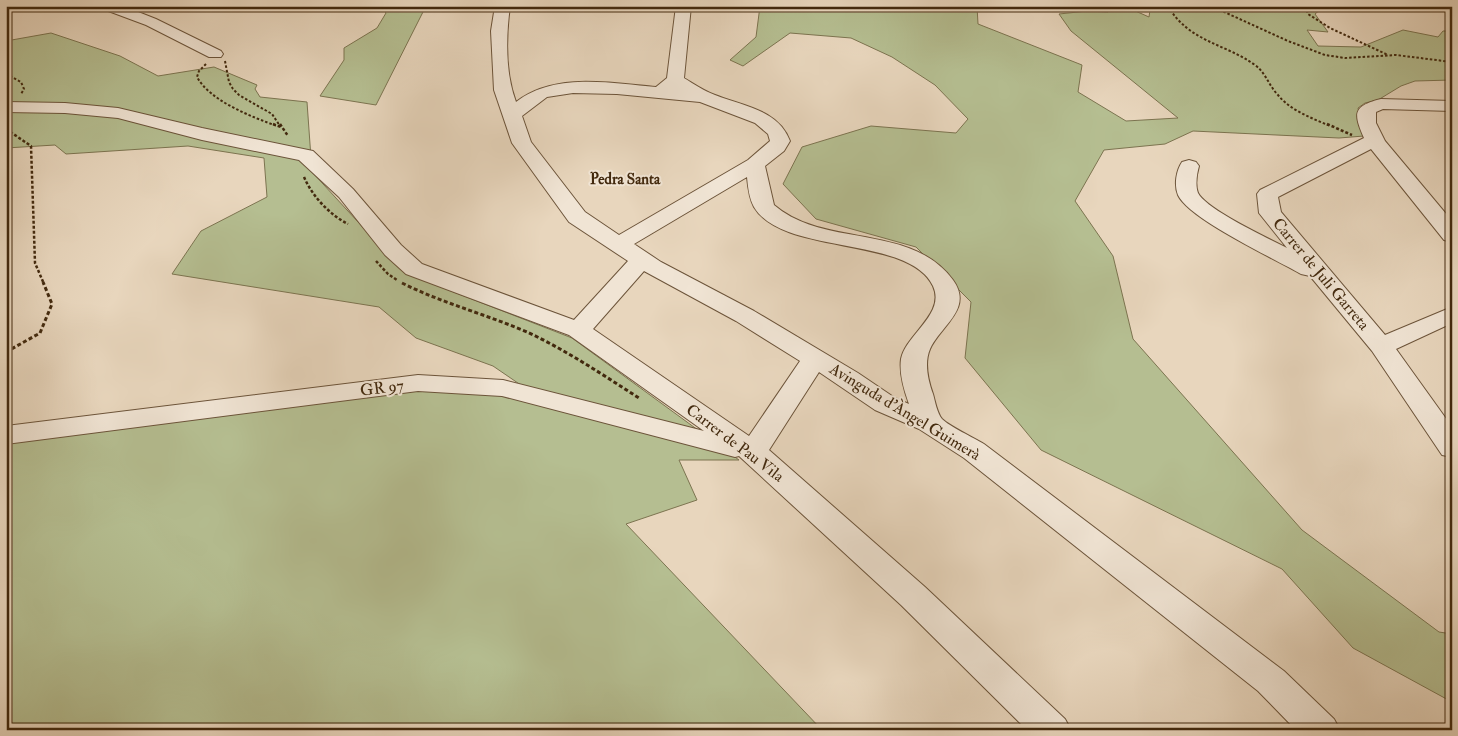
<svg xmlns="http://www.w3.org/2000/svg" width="1458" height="736" font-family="'IM FELL Double Pica',serif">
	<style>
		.green { fill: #b5be91; stroke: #7c7450 }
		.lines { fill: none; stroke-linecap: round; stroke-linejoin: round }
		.minor-casing { stroke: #6c543a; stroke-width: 2 }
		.path-far2 { stroke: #42290e; stroke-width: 2; stroke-dasharray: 2.5 2; stroke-linecap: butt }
		.path-far1 { stroke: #42290e; stroke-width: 2.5; stroke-dasharray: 3 2; stroke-linecap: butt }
		.path { stroke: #42290e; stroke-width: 3; stroke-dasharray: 4 2.5; stroke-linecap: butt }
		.minor { fill: #f0e4d4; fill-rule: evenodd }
		.labels { text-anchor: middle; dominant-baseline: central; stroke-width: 4; stroke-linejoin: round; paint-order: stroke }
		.far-neighbourhood-label { font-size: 15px; font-weight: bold; fill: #42290e; stroke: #f0e4d4 }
		.street-label { font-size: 16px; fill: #42290e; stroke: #f0e4d4 }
	</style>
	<rect width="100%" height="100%" fill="#e8d6bd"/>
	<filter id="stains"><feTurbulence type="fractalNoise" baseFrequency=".004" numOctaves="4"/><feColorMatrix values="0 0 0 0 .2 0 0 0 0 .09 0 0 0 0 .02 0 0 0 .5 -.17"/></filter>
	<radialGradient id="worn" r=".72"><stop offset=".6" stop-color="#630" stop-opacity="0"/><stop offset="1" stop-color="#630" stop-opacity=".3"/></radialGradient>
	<path class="green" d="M380,6H426L376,105L320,96L344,60V48L377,28L386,13Z
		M760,6H977L978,24L1082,65L1078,92L1126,121L1178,118L1071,31L1059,14L1087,11L1108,12L1100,6H1124L1149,17L1150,10L1144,6H1317L1321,9L1315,14L1328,32L1307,30L1318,46L1361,47L1403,30L1438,37L1443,31H1452V80L1415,81L1401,86L1378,100L1365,103L1358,108L1364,136L1339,138L1193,131L1165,144L1104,150L1075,201L1113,256L1133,339L1302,530L1439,632L1452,634V702L1353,648L1282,569L1041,450L965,358L971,302L916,247L816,219L783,184L802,147L871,126L956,133L968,119L935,85L892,57L851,38L790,33L743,66L730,60L756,37Z
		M51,33L120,56L158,76L214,67L257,85L255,89L260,97L307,102L312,172L405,273L572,338L739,460H679L697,500L626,524L822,730H6V439L417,390L531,392L493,366L416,338L379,307L172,274L201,231L267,197L264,158L188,146L66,154L55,145L6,148V41Z"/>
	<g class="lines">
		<g class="minor-casing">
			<path id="minor" d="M101,6H123L156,19L221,51L223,54L221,57H209L146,25L103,9Z
				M495,6H510C506,36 505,73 516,102C554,72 611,83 656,87L667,78L676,6H691L684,78C694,84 704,91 715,95C742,106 778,109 790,141L784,151L765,166L774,205C825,249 910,222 953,280C974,309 940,326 930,349C924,363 928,380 933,394C935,401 937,413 942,419C949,426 974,438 984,444L1284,671L1334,719L1340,730H1296L1258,691L964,458L919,429L875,410L819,372L769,450L925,587L1065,719L1071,730H1027L901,605L739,456L735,457L502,396L418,391L6,444V426L418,375L503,380L704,431L569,335L406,274L385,255L339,197L299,160L202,140L118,118L65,113L6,112V102L65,103L118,108L202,128L313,151L353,189L401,245L422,264L574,320L628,261L569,222L512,143L494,90L491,31ZM573,93L617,94L700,102L755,123L768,134L770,141L748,160L619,235L585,212L531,142L522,116L547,97ZM747,177C748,187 749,198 754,207C783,256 909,235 933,286C946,314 906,334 901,359C899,374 904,390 909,404L895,398L858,373L754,311L661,262L634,244ZM644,271L736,321L800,361L749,436L593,329Z
				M1381,99L1452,101V111L1383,109L1376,112V123L1385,141L1452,221V242L1444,240L1371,149L1278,197L1281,212L1385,335L1452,307V323L1396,349L1452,427V457L1442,455L1372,351L1310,276L1301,274C1275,259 1189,219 1178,195C1174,185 1176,171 1182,162L1189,160L1196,162L1199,166C1197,173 1195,185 1198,193C1207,210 1268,238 1287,248L1259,213L1257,194L1260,190L1364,138C1353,113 1353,106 1381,99Z"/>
		</g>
		<path class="path-far2" d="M1168,6C1189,42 1224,43 1255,65C1266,73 1269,86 1278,95C1291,111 1312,118 1330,126
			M1211,6L1288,41L1325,55L1345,58L1396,55L1452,62
			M1305,6L1308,14L1330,28L1388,55
			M225,61L229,82L233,89L239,95L272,114L280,126
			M206,64L199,71L197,77C210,101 252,117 277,126
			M6,74L21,82L24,89L21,94"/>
		<path class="path-far1" d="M273,124L281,127
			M280,124L288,136
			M1327,124L1352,135
			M6,129L31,146L35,263L44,284
			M304,177C312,196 330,215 348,224
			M376,261L388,274L397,280"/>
		<path class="path" d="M402,283C442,303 485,314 527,332C566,350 603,375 639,398
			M6,352L40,333L52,304L43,282"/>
		<use href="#minor" class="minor"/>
	</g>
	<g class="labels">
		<g class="far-neighbourhood-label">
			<text x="625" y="179">Pedra Santa</text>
		</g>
		<g class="street-label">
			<text transform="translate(1321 274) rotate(50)">Carrer de Juli Garreta</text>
			<text transform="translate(382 388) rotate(-7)">GR 97</text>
			<text transform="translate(905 412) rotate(31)">Avinguda d'Àngel Guimerà</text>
			<text transform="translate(735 443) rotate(37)">Carrer de Pau Vila</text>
		</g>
	</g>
	<rect width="1458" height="736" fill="none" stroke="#e8d6bd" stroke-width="25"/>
	<rect x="8" y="8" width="1443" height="721" fill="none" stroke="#42290e" stroke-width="2.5"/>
	<rect x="12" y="12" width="1433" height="711" fill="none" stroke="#42290e"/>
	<rect width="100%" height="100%" filter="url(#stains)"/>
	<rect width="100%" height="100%" fill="url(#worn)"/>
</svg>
